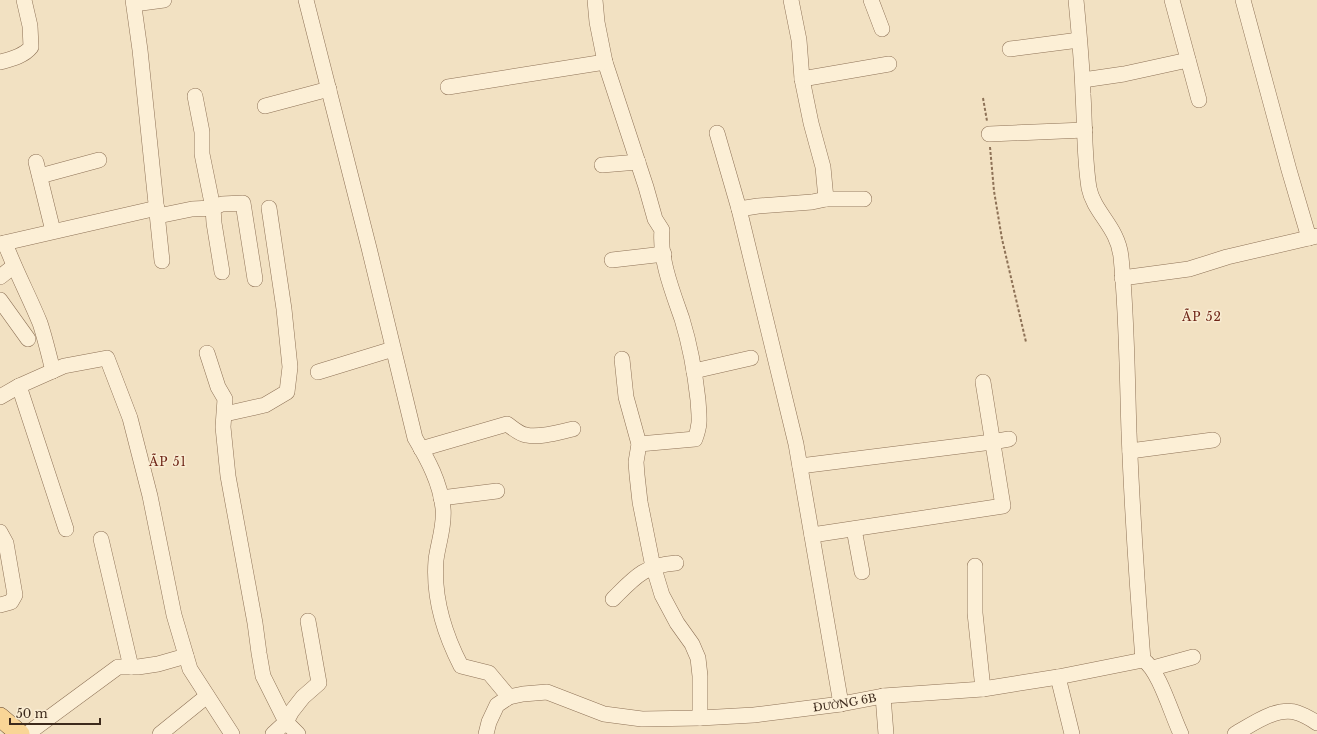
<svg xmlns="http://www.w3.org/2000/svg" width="1317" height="734" font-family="'Libre Baskerville',serif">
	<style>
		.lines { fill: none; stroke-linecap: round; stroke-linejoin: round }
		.minor-casing { stroke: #8e7257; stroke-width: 16 }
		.major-casing { stroke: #5c402b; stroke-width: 20 }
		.path { stroke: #8e7257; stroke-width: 2; stroke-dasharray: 3 2; stroke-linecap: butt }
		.minor { stroke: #fcefd6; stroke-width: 15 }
		.major { stroke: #f9d596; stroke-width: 19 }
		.labels { text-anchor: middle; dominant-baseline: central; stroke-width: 3; stroke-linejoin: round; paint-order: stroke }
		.street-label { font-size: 11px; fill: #3d2a1c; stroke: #f9ecd2 }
		.neighbourhood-label { font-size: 12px; letter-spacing: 1px; fill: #6e2517; stroke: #f9ecd2 }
	</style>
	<rect width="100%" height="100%" fill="#f2e1c2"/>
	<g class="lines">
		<g class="minor-casing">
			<g id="minor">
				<path d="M133,0L140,50L162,261"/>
				<path d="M306,0L369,248L415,438C428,460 440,482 443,508C445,526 438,543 436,560C433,597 444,633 461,666L489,673L509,697"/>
				<path d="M595,0L597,22L605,62L646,187L655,219L662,230C659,258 673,293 682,319C690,345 695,373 698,400C699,417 701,423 695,439L639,444"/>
				<path d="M791,0L799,40L802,79L811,123L823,167L826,199"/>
				<path d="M871,0L882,29"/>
				<path d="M1076,0C1079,31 1082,62 1083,94C1085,125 1084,157 1089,188C1094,213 1118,227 1121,257C1127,315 1127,374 1129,432C1132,508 1137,584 1143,660"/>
				<path d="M1172,0L1199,100"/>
				<path d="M1243,0L1289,170L1309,238"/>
				<path d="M134,4L164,0"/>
				<path d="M1010,49L1079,40"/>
				<path d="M0,62C11,59 24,56 31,47L30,26L24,0"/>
				<path d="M802,79L889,64"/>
				<path d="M1083,80L1124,74L1188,60"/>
				<path d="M448,87L605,62"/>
				<path d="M195,96L202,132V154L213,208L222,204L243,203L255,279"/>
				<path d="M265,106L329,89"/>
				<path d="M717,133L739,209L796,444L841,704"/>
				<path d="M989,134L1085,130"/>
				<path d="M36,162L53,231"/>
				<path d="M602,165L638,162"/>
				<path d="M40,176L99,160"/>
				<path d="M739,209L758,206L812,202L826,199H864"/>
				<path d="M158,216L192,209L213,208L214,223L222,272"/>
				<path d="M5,243C15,270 29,296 40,323C45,338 49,355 53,371"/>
				<path d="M0,244L157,208"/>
				<path d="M612,260L664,254"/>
				<path d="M0,277L14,266"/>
				<path d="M1122,278L1189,269L1227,257L1317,236"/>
				<path d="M0,300L28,339"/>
				<path d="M207,353L218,387L225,399L223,427L228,476L255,623L259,653L263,676L286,722L298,734"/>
				<path d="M622,359L626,397L639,444L636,462L637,475L640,502L652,562L662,595L677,623L692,644L698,658L700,676V718"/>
				<path d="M694,371L751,358"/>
				<path d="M318,372L393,349"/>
				<path d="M19,386L66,529"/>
				<path d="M0,397L19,386L64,366L107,358L130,418L150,496L174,615L190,669L232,734"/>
				<path d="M225,414L265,405L287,392L290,367L284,309L269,208"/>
				<path d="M421,449L507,424C513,428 519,434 526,435C540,438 559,432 573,429"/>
				<path d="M1130,451L1213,440"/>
				<path d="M800,466L992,442L1009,439"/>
				<path d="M441,498L497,491"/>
				<path d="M854,529L862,572"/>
				<path d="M0,532L6,543L15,595L11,602L0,605"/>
				<path d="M812,535L1003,506L983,382"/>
				<path d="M101,539L131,667"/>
				<path d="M975,566V613L983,689"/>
				<path d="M613,599C634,578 644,565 676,563"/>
				<path d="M1153,668L1193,657"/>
				<path d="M1058,677L1072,734"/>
				<path d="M883,696L886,734"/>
				<path d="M27,734L118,667H138L158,664L186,656"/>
				<path d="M160,734L207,696"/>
				<path d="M273,734L286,722L292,711L303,697L319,683L308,621"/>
				<path id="s1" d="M486,734L489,722L497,705L509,697L523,694L547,692L604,714L642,719L700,718L754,715L841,704L883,696L983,689L1058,677L1143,660C1159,669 1172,716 1181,734"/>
				<path d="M1235,734C1251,725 1278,705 1298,713C1304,715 1311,719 1317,723"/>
			</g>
		</g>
		<g class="major-casing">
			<path id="major" d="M0,717L20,734"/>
		</g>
		<path class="path" d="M983,98L987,121
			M990,147L994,191L1002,239L1026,342"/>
		<use href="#minor" class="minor"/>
		<use href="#major" class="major"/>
	</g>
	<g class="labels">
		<g class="street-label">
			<text stroke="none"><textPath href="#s1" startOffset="387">ĐƯỜNG 6B</textPath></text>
		</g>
		<g class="neighbourhood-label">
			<text x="1202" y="316">ẤP 52</text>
			<text x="168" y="461">ẤP 51</text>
		</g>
	</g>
	<path d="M10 718v6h90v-6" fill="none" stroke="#3d2a1c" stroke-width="2"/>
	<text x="16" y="718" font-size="12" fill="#3d2a1c" stroke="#f9ecd2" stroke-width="3" paint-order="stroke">50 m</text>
</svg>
